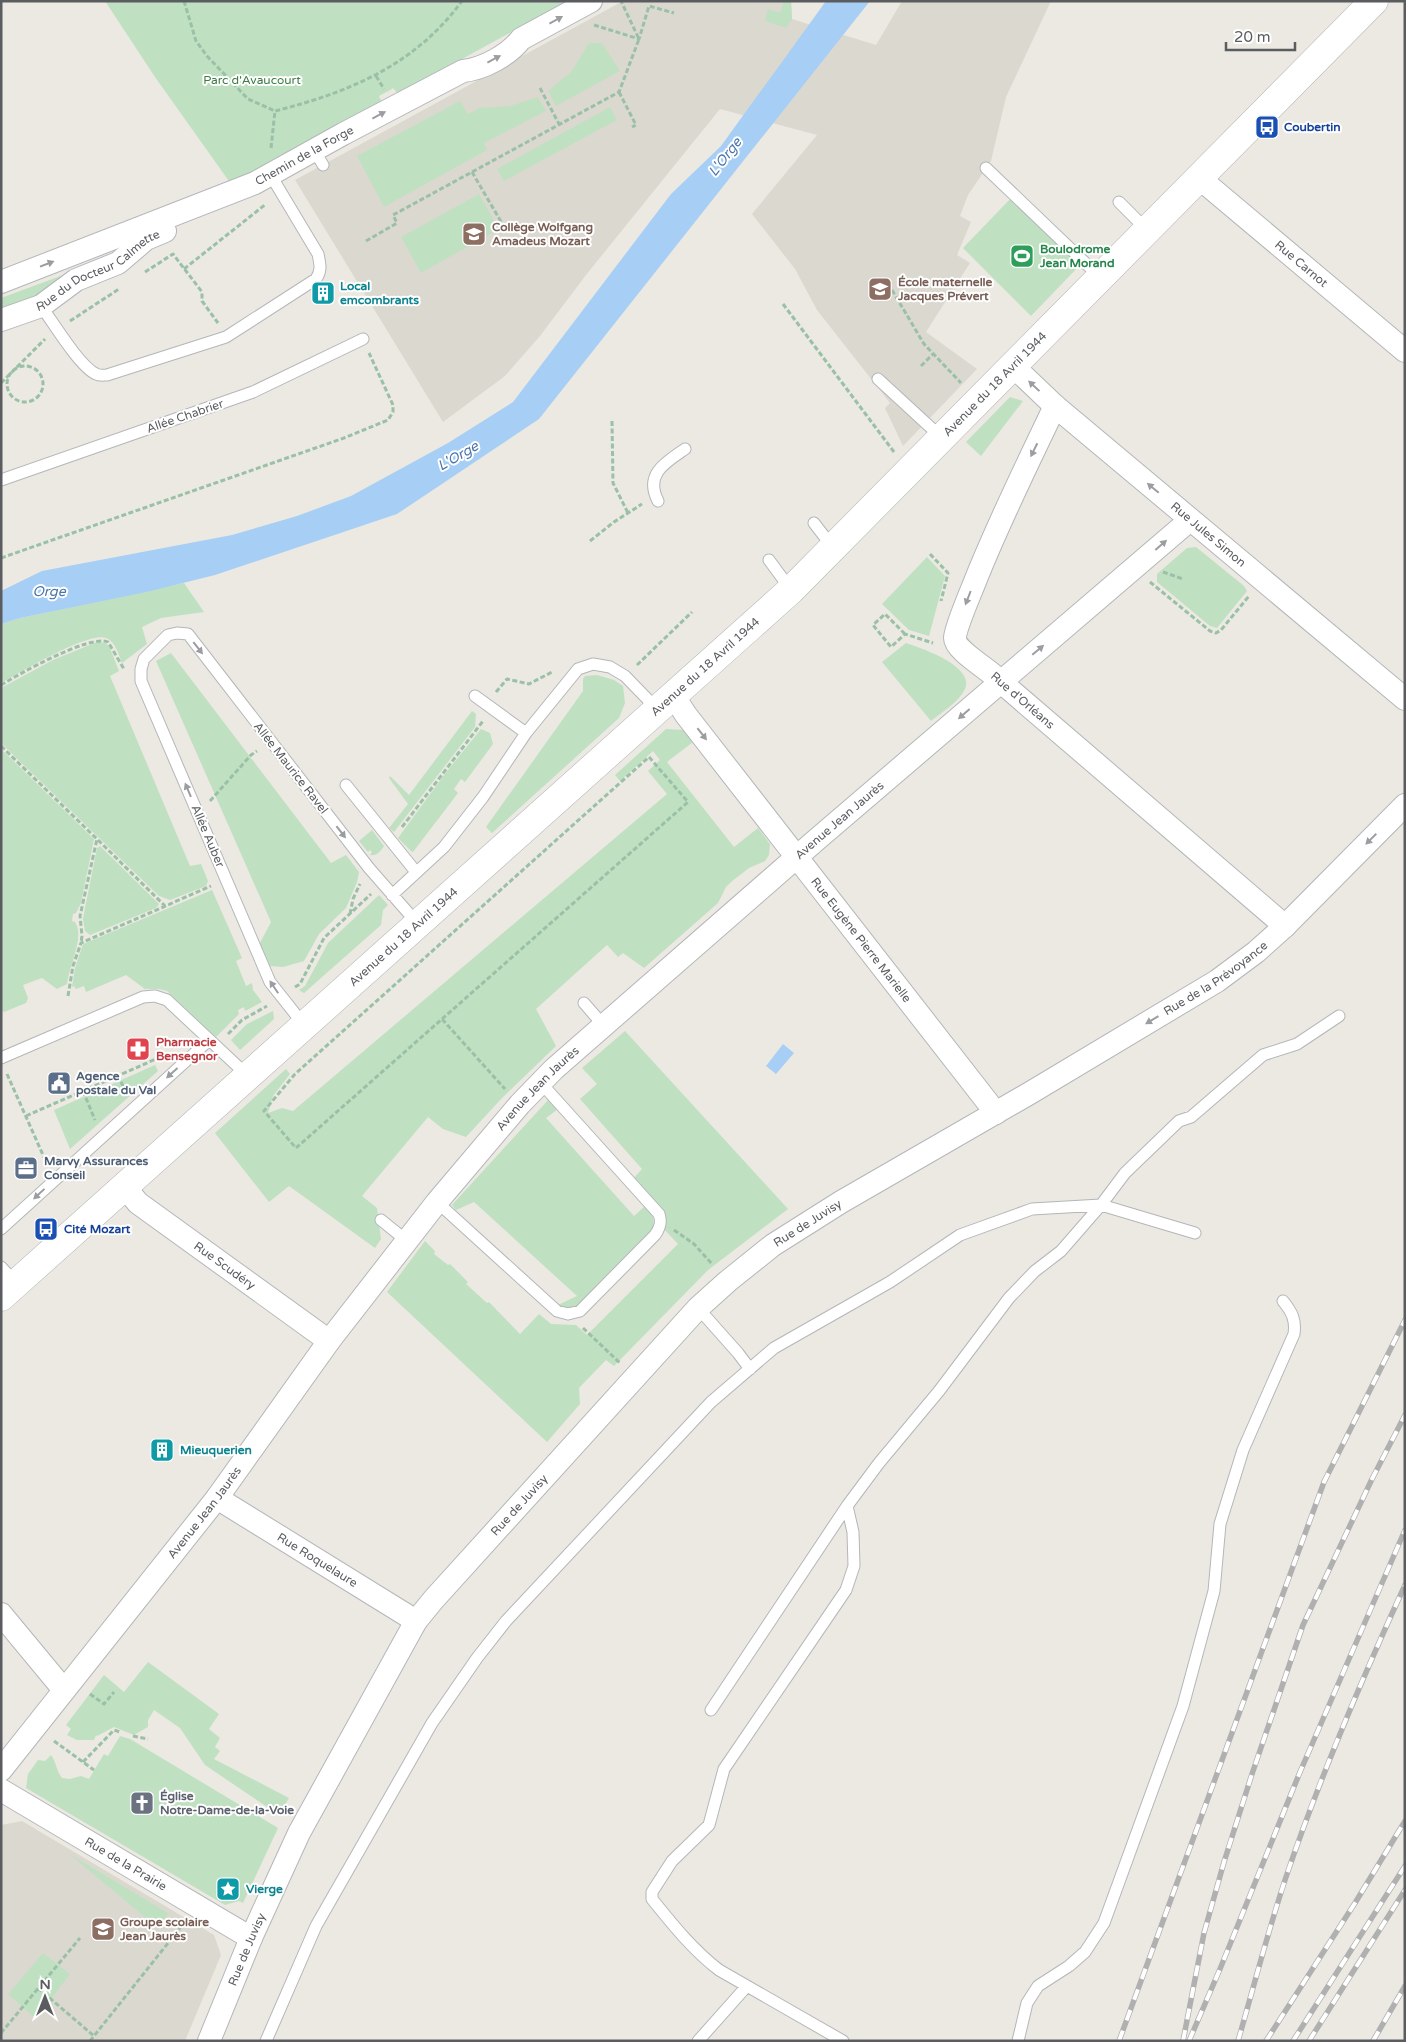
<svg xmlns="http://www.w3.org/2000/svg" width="1406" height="2042" font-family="'Varela Round',sans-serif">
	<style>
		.education { fill: #dbd8d0 }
		.green { fill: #c0e0c2 }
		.water { fill: #a7cff5 }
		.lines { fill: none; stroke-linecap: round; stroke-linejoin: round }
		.lane-casing { stroke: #b4b6ba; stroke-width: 13 }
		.street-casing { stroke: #b4b6ba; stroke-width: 24 }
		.secondary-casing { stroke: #b3b5ba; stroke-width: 29 }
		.path { stroke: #9ac0a7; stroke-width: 3; stroke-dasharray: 5 2.5; stroke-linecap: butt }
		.lane { stroke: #fff; stroke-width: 11 }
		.street { stroke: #fff; stroke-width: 22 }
		.secondary { stroke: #fff; stroke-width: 28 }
		.rail-casing { stroke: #b0b0b1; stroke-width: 5.5 }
		.rail { stroke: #fff; stroke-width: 4; stroke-dasharray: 11; stroke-linecap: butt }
		.oneway { fill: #9c9da0 }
		.labels { text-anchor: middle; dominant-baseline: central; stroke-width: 4; stroke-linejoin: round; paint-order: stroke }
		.park-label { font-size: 12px; fill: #3d7c43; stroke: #fff }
		.transit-label { font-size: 12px; font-weight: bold; fill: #164399; stroke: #fff; text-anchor: start }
		.street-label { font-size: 12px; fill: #5a5c60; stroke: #fff }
		.education-label { font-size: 12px; font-weight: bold; fill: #785e54; stroke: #fff; text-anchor: start }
		.leisure-label { font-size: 12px; font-weight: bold; fill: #27864d; stroke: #fff; text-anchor: start }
		.culture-label { font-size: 12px; font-weight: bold; fill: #0d838f; stroke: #fff; text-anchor: start }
		.health-label { font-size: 12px; font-weight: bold; fill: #be3a42; stroke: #fff; text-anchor: start }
		.service-label { font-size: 12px; font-weight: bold; fill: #4e5e75; stroke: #fff; text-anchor: start }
		.worship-label { font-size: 12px; font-weight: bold; fill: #5b616d; stroke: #fff; text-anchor: start }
		.water-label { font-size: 14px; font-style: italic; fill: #4b75ac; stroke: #fff }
	</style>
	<rect width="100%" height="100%" fill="#ebe9e1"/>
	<path class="education" d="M623,1H791L792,19L876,45L902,1H1051L1006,97L991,161L968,195L960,216L971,222L957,255L970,263L926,332L977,369L903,446L885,408L890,403L817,310L795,269L752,214L817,135L720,109L586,275L540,336L505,376L443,422L295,180Z
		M22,1821L214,1935L221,1955L185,2041H1V1825Z"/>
	<path class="green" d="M105,1H568L398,94L393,88L392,89L379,96L382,102L283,156L282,154L231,184L155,77Z
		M784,1H791L792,19L786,28L765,21L768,9L780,13Z
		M589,43H602L620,71L556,106L548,91L571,72Z
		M538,97L546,111L484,143L487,150L384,207L357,156L460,101L468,114L479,108L510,106Z
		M610,107L617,120L504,181L497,169Z
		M479,194L499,229L421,273L401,237Z
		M1012,197L1081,264L1031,316L963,248Z
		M66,274L48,293L1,310V298Z
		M1010,397L1023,401L981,456L966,442Z
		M1196,547L1244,586L1247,591L1217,628L1210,626L1157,582V574L1187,548Z
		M927,557L945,576L929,636L909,630L882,604Z
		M184,583L204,612L161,618L142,627L147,644L122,663C119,655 115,641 106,638C89,631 19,673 1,683V624L20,618Z
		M97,642L106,643L110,648L119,671L110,676L190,866L201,864L208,881L206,886L170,900L159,896L1,743V688L53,660Z
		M906,643C921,648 975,666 965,689C959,702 942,712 931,721L882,662Z
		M171,653L331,863L346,855L359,872L357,882L346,908L319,934L304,961L283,967L270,966L260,943L271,922L156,661Z
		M597,675L614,680L623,686L625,703L619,718L492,833L486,827L583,691V679L585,676Z
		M472,711L476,714L475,727L394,832L389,828L408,804L389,778L390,776L409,795Z
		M481,729L490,733L493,744L465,782L461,779L454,789L458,793L413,852L411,851L398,838L444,775Z
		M666,729L684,730L693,742L667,762L734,847L758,828L770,844L769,855L765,861L749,868L731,882L726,887L718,903L644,968L623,953L618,957L607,945L536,1009L556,1046L502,1098L466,1137L443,1129L428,1117L362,1196L377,1208L381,1239L375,1248L289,1186L269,1202L215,1133L286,1069L290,1074L273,1096L268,1113L282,1108L293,1111L667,794L648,771L660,760L653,751L620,781L615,775Z
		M1,749L94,839L81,903L76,913L73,914L72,921L75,922C85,937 69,966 67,984L57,989L42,978L23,985L28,998L26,1003L4,1012L1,1010Z
		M372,830L384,846C380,852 377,856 370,855L372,852L370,850L368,852L359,841Z
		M100,846L159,904L156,908L90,935L85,931L83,919L85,908L97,848Z
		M212,890L242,958L236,961L246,986L252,983L253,990L262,1002L245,1011L244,1007L238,1010L239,1014L216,1037L167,991L159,989H145L126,975L86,992L84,986L76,989L74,986L72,987L75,968L83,944Z
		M379,895L388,905L383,910L381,925L304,993L299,990L305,986L328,943Z
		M273,1011L274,1019L240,1050L231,1040L247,1024Z
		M625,1031L788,1209L708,1270L614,1366L606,1360L579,1388L580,1404L547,1442L387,1292L425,1241L435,1251L434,1254L448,1265L450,1264L468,1282L466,1284L487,1303L489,1302L520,1334L539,1314L551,1324L576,1325L587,1335L678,1244L664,1229V1211L634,1178L642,1169L580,1099L597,1084L582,1068Z
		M155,1065L158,1071L70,1149L54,1110Z
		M549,1099L558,1109L546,1118L634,1216L645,1206L653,1215L654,1228L574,1309H563L558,1305L577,1296L474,1202L456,1210L452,1205Z
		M148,1662L219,1714L209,1729L220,1738L215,1747L220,1751L214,1759L289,1798L279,1815L205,1765L180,1728L154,1710L148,1720V1727L134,1735L114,1727L97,1736L96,1735L94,1740H77L67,1735L71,1729L66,1725L104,1675L124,1692Z
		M120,1736L130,1739L278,1828L243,1903L239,1901L225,1905L26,1788L28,1774L38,1760L45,1761L51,1755C57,1763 56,1771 62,1778L70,1779L81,1776L89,1779L104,1754L108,1756Z
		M68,1853L168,1913H169L157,1927Z
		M43,1953L70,1974L36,2019L8,1994Z"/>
	<path class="water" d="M826,1H870L539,419L397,514L215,575L151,591L20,618L1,624V591L42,571L232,535L297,516L351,496L448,443L513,402L671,194L721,146Z
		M783,1044L794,1053L776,1074L766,1066Z"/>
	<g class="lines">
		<g class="lane-casing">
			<path id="lane" d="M314,150L323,165
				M986,168L1101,278
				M1119,202L1147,230
				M41,306C53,322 79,366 96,374C100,376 103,375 107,375L226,337L316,279C322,270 320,264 318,254L270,174
				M878,379L941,437
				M1,480L253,392L363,339
				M658,501C644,474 666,462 685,449
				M814,523L834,549
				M769,560L791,590
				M475,696L526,733
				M346,785L416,872
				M392,895L444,847L483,797L526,733L578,669L593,664L610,667L625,676L657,709
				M584,1003L604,1026
				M304,1025L270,982L141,681V669L144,659L168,635L177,633L188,634L369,868L418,924
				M1,1058L143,997L155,996L167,1000L248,1076
				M437,1202L557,1311L568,1314L580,1311L655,1235C660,1228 662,1222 659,1214L541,1083
				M381,1220L407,1241
				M1,1229L208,1041
				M1,1267L16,1283
				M698,1308L738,1353L750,1369
				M711,1710L847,1506L879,1463L939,1391L1009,1298L1035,1271L1061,1251L1101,1205L1125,1173L1179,1121L1191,1117L1263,1055L1297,1044L1339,1016
				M266,2041L316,1926L432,1723L477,1658L506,1621L711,1402L774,1348L890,1282L960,1235L1032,1209L1101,1205L1195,1233
				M698,2041L747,1986
				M843,2041L719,1970C693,1950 673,1925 652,1899V1892L672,1861L709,1825L724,1769L846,1590L854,1566L853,1532L847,1506
				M1018,2041L1027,2003L1038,1986L1069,1966L1085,1952L1104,1923L1183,1706L1214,1591L1220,1524L1243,1450L1294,1334C1296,1320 1292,1312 1283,1301"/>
		</g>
		<g class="street-casing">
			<g id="street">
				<path id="s1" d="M1198,177L1405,351"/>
				<path id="s2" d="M1,282L255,183L343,134L463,71C483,69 509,55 521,39L591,1"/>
				<path id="s3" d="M1,320L41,306L76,280L118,263L146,239L165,231"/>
				<path id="s4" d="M1013,366L1055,406L1405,699"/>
				<path id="s5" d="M1055,406C1027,465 998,523 974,584C970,594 955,629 955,638C955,651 992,671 1001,682L1285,926"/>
				<path id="s6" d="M673,695L686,715L996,1113"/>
				<path id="s7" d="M124,1186L138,1203L329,1341"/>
				<path id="s8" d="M217,1498L416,1621"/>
				<path d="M1,1614L64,1690"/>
				<path id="s9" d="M1,1770L217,1498L329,1341L437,1202L520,1104L554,1069L815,841L1190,520"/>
				<path id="s10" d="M1,1790L251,1938"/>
				<path id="s11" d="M209,2041L251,1938L299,1833L416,1621L434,1599L698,1308L728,1281L773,1245L841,1202L1030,1093L1217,981L1256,952L1285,926L1405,805"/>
			</g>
		</g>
		<g class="secondary-casing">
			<g id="secondary">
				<path id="s12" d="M1,1297L791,590L1374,1"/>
			</g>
		</g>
		<path class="path" d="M184,1L196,41L207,56L248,99L275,111
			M594,25L639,39L649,6L674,13
			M376,76L384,89
			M540,88L559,124
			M619,92L636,125L632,127
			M271,148L275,111C350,92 415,65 462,1
			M472,172L503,225
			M366,241L397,223L393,215L619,92L639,39L621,1
			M184,269L266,204
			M145,272L173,254L202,292V301L218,323
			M892,290L924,344L961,383
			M783,304L894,452
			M70,321L119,289
			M921,366L933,354
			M7 384a18 18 0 1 1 36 0a18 18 0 1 1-36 0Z
			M1,383L45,339
			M612,421L613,483L628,513
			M590,541L614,522L642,504
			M930,554L948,573L941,601
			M1,558L344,438L388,420L393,412V405L369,353
			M1163,572L1183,579
			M1150,582L1210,631L1216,633L1221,630L1249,596
			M905,634L885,614L873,625L891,647L905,634L933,643
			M637,665L692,612
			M1,685C19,674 90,634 108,642L124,669
			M496,692L507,679L529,684L552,672
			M1,746L97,839L80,916L82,936L81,943
			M210,801L251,755L257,751
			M402,827L483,721
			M98,840L165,906
			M350,914L353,899L360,884
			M295,987L300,984L324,938L371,894
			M68,996L73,966L81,943L211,886
			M442,1019L688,802L649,757L295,1074L264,1111L296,1148L442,1019L505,1089
			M228,1034L242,1020L267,1006
			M7,1074L47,1164
			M118,1075L126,1093
			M83,1091L95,1120
			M26,1116L165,1055
			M674,1230L694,1244L712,1264
			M583,1328L620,1363
			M90,1694L104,1704L114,1692
			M133,1736L148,1739
			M54,1741L94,1770
			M83,1762L114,1730L120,1732
			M38,1988L94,2036
			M1,2033L80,1938
			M90,2041L184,1923"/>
		<use href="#lane" class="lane"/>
		<use href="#street" class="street"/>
		<use href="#secondary" class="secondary"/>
		<g class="rail-casing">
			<path id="rail" d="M1119,2041L1324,1482L1405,1320
				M1183,2041L1204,1933L1224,1862L1252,1774L1303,1625L1372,1479L1405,1415
				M1189,2041L1220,1969L1300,1772L1405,1530
				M1238,2041C1254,1986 1268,1931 1286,1877C1320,1777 1361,1681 1405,1585
				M1266,2041L1355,1903L1405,1821
				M1293,2041L1405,1866
				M1309,2041L1405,1890
				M1373,2041L1405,1986"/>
		</g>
		<use href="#rail" class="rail"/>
	</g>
	<defs><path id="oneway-solid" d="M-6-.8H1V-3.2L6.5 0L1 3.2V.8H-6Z" transform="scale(1.25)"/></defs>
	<g class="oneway">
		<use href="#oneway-solid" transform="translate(556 20) rotate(-29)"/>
		<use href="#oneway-solid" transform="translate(494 59) rotate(-28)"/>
		<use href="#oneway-solid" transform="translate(379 115) rotate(-28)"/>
		<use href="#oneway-solid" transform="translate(47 264) rotate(-21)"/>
		<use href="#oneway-solid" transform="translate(1034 386) rotate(-137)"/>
		<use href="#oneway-solid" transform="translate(1034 450) rotate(116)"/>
		<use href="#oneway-solid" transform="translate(1153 488) rotate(-140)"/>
		<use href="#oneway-solid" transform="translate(1161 545) rotate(-41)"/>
		<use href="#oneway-solid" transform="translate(968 598) rotate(111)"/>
		<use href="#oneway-solid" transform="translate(198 648) rotate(52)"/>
		<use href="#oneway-solid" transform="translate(1038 650) rotate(-40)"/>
		<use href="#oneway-solid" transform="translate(964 714) rotate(139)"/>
		<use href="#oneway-solid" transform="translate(702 734) rotate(52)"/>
		<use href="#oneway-solid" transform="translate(188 790) rotate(-113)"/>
		<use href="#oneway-solid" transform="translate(341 832) rotate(52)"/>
		<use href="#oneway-solid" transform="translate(1371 839) rotate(135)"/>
		<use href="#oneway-solid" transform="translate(274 987) rotate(-124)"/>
		<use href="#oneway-solid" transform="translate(1152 1020) rotate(149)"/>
		<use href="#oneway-solid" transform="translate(172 1073) rotate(138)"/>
		<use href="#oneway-solid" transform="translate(39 1194) rotate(137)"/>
	</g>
	<defs>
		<g id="bus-square" transform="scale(1.25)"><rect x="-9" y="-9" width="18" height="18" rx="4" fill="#1a4fb4" stroke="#fff"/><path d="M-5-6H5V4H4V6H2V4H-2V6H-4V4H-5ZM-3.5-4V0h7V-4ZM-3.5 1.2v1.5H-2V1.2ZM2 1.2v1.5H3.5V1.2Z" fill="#fff"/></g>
		<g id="school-square" transform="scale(1.25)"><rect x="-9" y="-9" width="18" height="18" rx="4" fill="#8d6e63" stroke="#fff"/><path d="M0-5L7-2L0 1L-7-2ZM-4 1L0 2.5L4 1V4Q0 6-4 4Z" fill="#fff"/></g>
		<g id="stadium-square" transform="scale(1.25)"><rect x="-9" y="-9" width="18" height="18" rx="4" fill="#2e9e5b" stroke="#fff"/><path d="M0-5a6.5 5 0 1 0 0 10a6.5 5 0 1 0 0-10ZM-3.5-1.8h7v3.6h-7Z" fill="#fff"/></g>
		<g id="building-square" transform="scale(1.25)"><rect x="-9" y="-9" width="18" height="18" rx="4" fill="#0f9aa8" stroke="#fff"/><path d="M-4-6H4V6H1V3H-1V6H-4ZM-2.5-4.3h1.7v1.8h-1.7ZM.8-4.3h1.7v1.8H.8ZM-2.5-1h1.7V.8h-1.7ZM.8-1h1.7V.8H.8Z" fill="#fff"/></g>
		<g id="pharmacy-square" transform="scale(1.25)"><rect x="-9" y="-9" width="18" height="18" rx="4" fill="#e0444e" stroke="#fff"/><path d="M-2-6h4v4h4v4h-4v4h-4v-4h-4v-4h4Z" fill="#fff"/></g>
		<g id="civic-square" transform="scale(1.25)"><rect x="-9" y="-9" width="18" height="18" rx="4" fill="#5c6f8a" stroke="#fff"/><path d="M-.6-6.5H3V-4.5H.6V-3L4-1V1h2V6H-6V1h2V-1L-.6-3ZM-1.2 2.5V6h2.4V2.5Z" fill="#fff"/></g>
		<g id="office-square" transform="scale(1.25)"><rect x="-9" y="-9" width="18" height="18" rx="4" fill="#5c6f8a" stroke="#fff"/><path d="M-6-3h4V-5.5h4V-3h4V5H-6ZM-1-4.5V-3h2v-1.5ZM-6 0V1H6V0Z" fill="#fff"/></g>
		<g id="church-square" transform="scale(1.25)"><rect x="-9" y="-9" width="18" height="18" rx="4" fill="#6b7280" stroke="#fff"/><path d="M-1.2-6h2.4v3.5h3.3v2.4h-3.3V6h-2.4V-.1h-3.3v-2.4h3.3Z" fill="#fff"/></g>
		<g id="sight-square" transform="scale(1.25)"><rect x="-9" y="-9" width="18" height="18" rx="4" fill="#0f9aa8" stroke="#fff"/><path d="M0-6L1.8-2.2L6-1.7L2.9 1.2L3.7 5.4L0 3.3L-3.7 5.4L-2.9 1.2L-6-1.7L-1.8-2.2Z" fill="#fff"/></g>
	</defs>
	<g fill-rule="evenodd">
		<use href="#bus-square" x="1267" y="127"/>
		<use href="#school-square" x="474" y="234"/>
		<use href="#stadium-square" x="1022" y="256"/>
		<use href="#school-square" x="880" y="289"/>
		<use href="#building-square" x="323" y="293"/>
		<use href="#pharmacy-square" x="138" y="1049"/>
		<use href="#civic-square" x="59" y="1083"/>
		<use href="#office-square" x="26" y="1168"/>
		<use href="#bus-square" x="46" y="1229"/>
		<use href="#building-square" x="162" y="1450"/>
		<use href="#church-square" x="142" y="1803"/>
		<use href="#sight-square" x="228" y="1889"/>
		<use href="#school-square" x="103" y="1929"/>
	</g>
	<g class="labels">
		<g class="park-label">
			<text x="252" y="80">Parc d'Avaucourt</text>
		</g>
		<g class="transit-label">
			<text x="1284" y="127">Coubertin</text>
			<text x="64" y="1229">Cité Mozart</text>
		</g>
		<g class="street-label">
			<text stroke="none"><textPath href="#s2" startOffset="329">Chemin de la Forge</textPath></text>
			<text stroke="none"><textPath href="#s1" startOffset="135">Rue Carnot</textPath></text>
			<text stroke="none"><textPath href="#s3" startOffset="110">Rue du Docteur Calmette</textPath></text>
			<text stroke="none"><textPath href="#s12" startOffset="1350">Avenue du 18 Avril 1944</textPath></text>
			<text transform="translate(185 416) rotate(-19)">Allée Chabrier</text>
			<text stroke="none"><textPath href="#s4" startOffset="258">Rue Jules Simon</textPath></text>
			<text stroke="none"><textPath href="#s12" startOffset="945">Avenue du 18 Avril 1944</textPath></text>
			<text stroke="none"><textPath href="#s5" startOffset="346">Rue d'Orléans</textPath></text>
			<text transform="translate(291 768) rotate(52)">Allée Maurice Ravel</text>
			<text stroke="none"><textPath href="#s9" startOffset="1272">Avenue Jean Jaurès</textPath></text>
			<text transform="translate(208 836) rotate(67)">Allée Auber</text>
			<text stroke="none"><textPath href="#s12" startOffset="540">Avenue du 18 Avril 1944</textPath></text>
			<text stroke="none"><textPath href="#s6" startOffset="309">Rue Eugène Pierre Marielle</textPath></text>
			<text stroke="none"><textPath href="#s11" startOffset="1505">Rue de la Prévoyance</textPath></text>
			<text stroke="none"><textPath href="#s9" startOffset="868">Avenue Jean Jaurès</textPath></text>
			<text stroke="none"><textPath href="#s11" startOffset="1029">Rue de Juvisy</textPath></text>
			<text stroke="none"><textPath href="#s7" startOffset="129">Rue Scudéry</textPath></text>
			<text stroke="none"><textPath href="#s11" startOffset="624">Rue de Juvisy</textPath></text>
			<text stroke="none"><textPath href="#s9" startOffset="328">Avenue Jean Jaurès</textPath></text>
			<text stroke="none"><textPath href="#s8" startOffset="118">Rue Roquelaure</textPath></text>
			<text stroke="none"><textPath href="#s10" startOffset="145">Rue de la Prairie</textPath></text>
			<text stroke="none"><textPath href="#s11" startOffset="99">Rue de Juvisy</textPath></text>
		</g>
		<g class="education-label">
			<text x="492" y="227">Collège Wolfgang<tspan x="492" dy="14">Amadeus Mozart</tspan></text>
			<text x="898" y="282">École maternelle<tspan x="898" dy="14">Jacques Prévert</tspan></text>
			<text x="120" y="1922">Groupe scolaire<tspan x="120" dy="14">Jean Jaurès</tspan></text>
		</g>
		<g class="leisure-label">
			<text x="1040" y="249">Boulodrome<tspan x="1040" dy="14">Jean Morand</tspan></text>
		</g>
		<g class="culture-label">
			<text x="340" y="286">Local<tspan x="340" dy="14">emcombrants</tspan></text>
			<text x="180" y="1450">Mieuquerien</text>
			<text x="246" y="1889">Vierge</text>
		</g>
		<g class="health-label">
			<text x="156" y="1042">Pharmacie<tspan x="156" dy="14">Bensegnor</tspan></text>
		</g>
		<g class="service-label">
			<text x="76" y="1076">Agence<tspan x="76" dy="14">postale du Val</tspan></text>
			<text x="44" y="1161">Marvy Assurances<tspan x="44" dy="14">Conseil</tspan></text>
		</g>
		<g class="worship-label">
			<text x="160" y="1796">Église<tspan x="160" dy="14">Notre-Dame-de-la-Voie</tspan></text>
		</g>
		<g class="water-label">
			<text transform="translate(725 157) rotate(-52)">L'Orge</text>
			<text transform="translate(458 456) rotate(-30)">L'Orge</text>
			<text x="49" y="591">Orge</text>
		</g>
	</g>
	<rect width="1406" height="2042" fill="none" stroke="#5a5c60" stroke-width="5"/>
	<g transform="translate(45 1997)" stroke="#ffffff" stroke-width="4" paint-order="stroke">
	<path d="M0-4L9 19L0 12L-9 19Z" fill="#5a5c60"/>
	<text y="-8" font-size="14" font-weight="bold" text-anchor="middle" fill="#5a5c60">N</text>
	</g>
	<path d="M1226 42v8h69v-8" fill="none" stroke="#5a5c60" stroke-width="2.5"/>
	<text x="1234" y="42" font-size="15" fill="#5a5c60" stroke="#ffffff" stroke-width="4" paint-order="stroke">20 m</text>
</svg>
